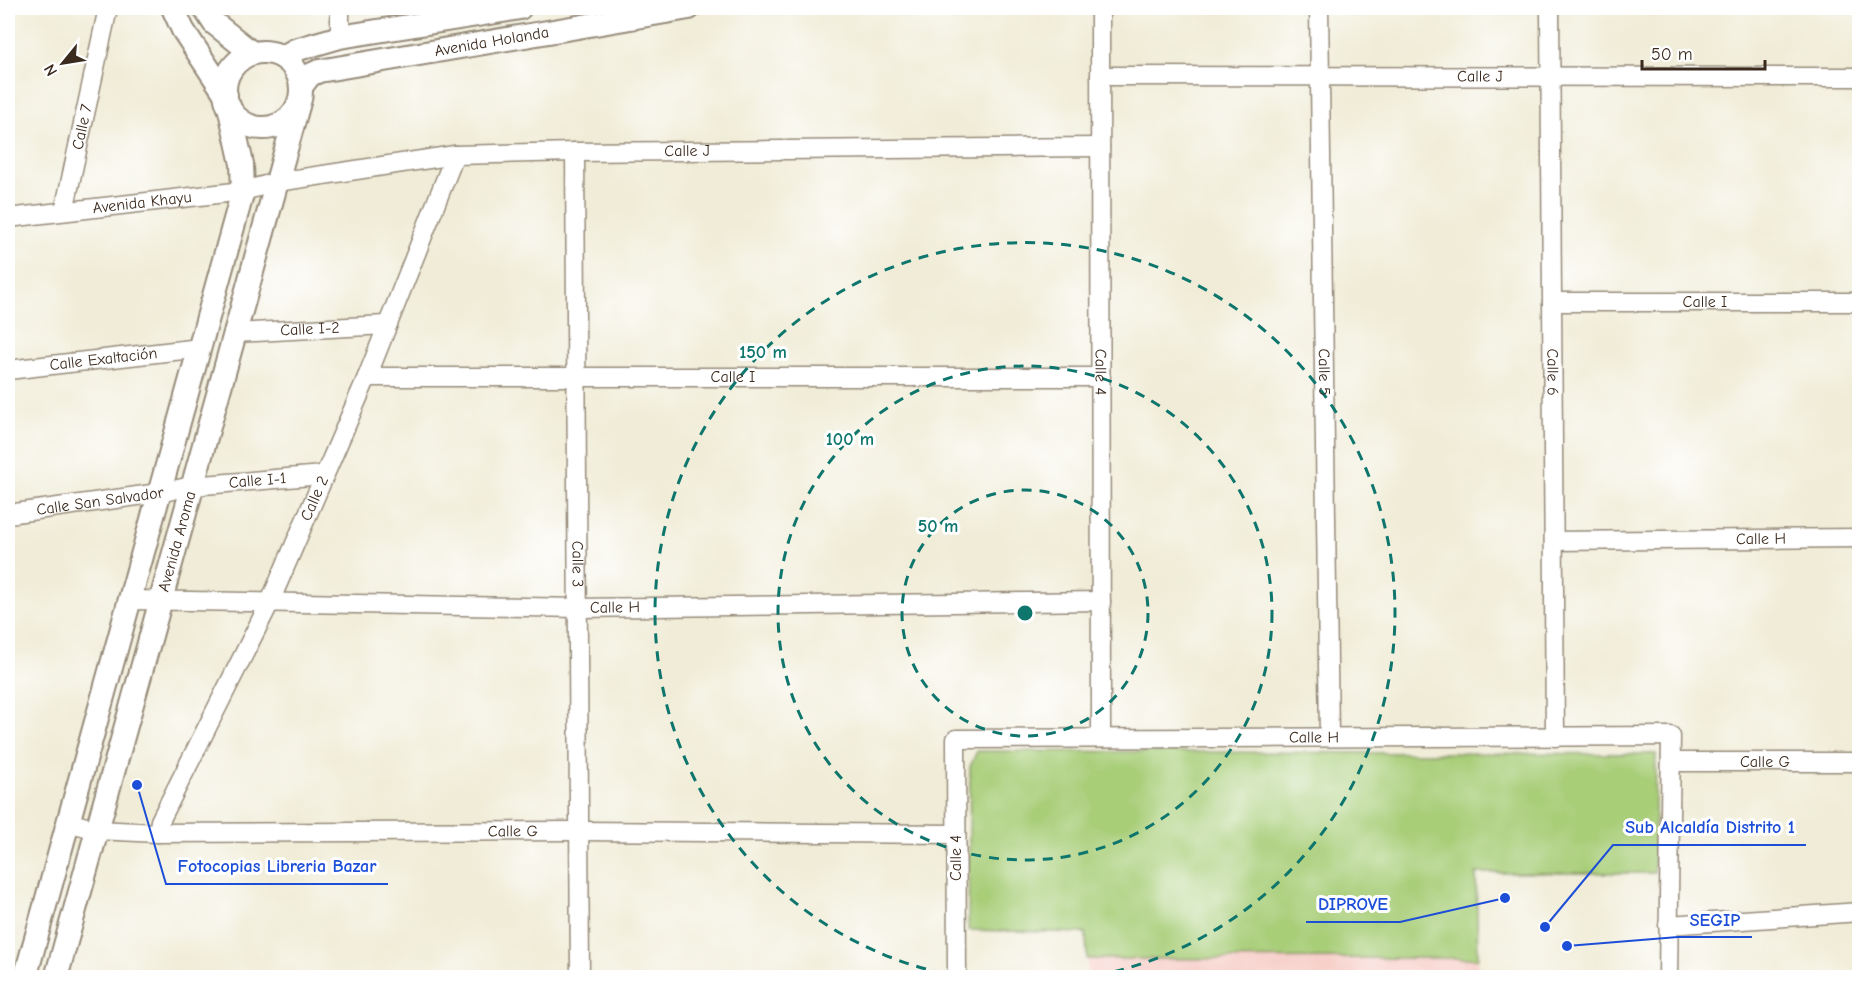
<svg xmlns="http://www.w3.org/2000/svg" width="1867" height="985" font-family="'Comic Neue',sans-serif">
	<style>
		.built { fill: #f7d0ca }
		.green { fill: #a8ce78; stroke: #727c4b; stroke-width: 1.5 }
		.lines { fill: none; stroke-linecap: round; stroke-linejoin: round }
		.minor-casing { stroke: #968b7a; stroke-width: 21 }
		.tertiary-casing { stroke: #968b7a; stroke-width: 26 }
		.minor { stroke: #fff; stroke-width: 18 }
		.tertiary { stroke: #fff; stroke-width: 22 }
		.ring { fill: none; stroke: #0f766e; stroke-width: 3; stroke-dasharray: 10 8 }
		.labels { text-anchor: middle; dominant-baseline: central; stroke-width: 6; stroke-linejoin: round; paint-order: stroke }
		.street-label { font-size: 16px; fill: #3b2a1e; stroke: #fff }
		.centre { fill: #0f766e; stroke: #fff; stroke-width: 3 }
		.ring-label { font-size: 18px; text-anchor: middle; font-weight: bold; fill: #0f766e; stroke: #fff; stroke-width: 6; stroke-linejoin: round; paint-order: stroke }
		.leader { fill: none; stroke: #1d4ed8; stroke-width: 2 }
		.callout-dot { fill: #1d4ed8; stroke: #fff; stroke-width: 2 }
		.callout-label { font-size: 18px; text-anchor: middle; font-weight: bold; fill: #1d4ed8; stroke: #fff; stroke-width: 6; stroke-linejoin: round; paint-order: stroke }
	</style>
	<rect width="100%" height="100%" fill="#fff"/>
	<filter id="ink" filterUnits="userSpaceOnUse"><feTurbulence type="fractalNoise" baseFrequency=".0167" numOctaves="2"/><feDisplacementMap in="SourceGraphic" scale="12" xChannelSelector="R" yChannelSelector="G"/><feConvolveMatrix kernelMatrix="1 2 1 2 8 2 1 2 1" color-interpolation-filters="sRGB"/></filter>
	<filter id="wash" filterUnits="userSpaceOnUse"><feTurbulence type="fractalNoise" baseFrequency=".008" numOctaves="4" result="noise"/><feDisplacementMap in="SourceGraphic" scale="24" xChannelSelector="R" yChannelSelector="G"/><feGaussianBlur stdDeviation="1.35" result="paint"/><feColorMatrix in="noise" values="0 0 0 0 0 0 0 0 0 0 0 0 0 0 0 0 0 1.4 0 .05"/><feComposite in="paint" operator="in"/></filter>
	<g filter="url(#wash)">
		<rect width="100%" height="100%" fill="#f0ecd7"/>
		<path class="built" d="M1478,958V978H1087V959Z"/>
		<path class="green" d="M977,751L1656,754L1654,873H1476L1478,958L1087,959L1086,933L968,930L970,767Z"/>
	</g>
	<g filter="url(#ink)">
		<g class="lines">
			<g class="minor-casing">
				<g id="minor">
					<path d="M340,8V37"/>
					<path id="s1" d="M1100,8L1101,738"/>
					<path id="s2" d="M1319,8L1329,737"/>
					<path id="s3" d="M1550,8L1555,737"/>
					<path id="s4" d="M1100,76L1860,77"/>
					<path id="s5" d="M575,152L580,978"/>
					<path id="s6" d="M64,211L108,8"/>
					<path id="s7" d="M8,218L243,191L277,182L455,155L575,152L1100,147"/>
					<path id="s8" d="M1552,302H1860"/>
					<path id="s9" d="M235,333L386,325"/>
					<path id="s10" d="M8,370L200,348"/>
					<path id="s11" d="M367,377H1101"/>
					<path id="s12" d="M8,514L159,493L192,486L323,475"/>
					<path id="s13" d="M1554,541L1860,538"/>
					<path id="s14" d="M131,600L578,608L1101,601"/>
					<path id="s15" d="M1671,762H1860"/>
					<path id="s16" d="M68,822L97,830L158,833L579,831L956,834"/>
					<path id="s17" d="M158,833L160,821L269,604L367,377L455,155"/>
					<path d="M1668,925L1860,912"/>
					<path id="s18" d="M957,978L956,739L1671,736L1668,978"/>
				</g>
			</g>
			<g class="tertiary-casing">
				<g id="tertiary">
					<path d="M173,8L183,30L226,95"/>
					<path d="M204,8L214,23L252,53"/>
					<circle cx="263" cy="90" r="38"/>
					<path d="M283,57L295,50L340,37L520,8"/>
					<path id="s19" d="M301,87L310,75L319,71L689,8"/>
					<path d="M25,978L243,191L242,164L229,106"/>
					<path id="s20" d="M56,978L298,106"/>
				</g>
			</g>
			<use href="#minor" class="minor"/>
			<use href="#tertiary" class="tertiary"/>
		</g>
	</g>
	<g class="ring">
		<circle cx="1025" cy="613" r="123"/>
		<circle cx="1025" cy="613" r="247"/>
		<path d="M961 977A370 370 0 1 1 1089 977"/>
	</g>
	<g class="labels">
		<g class="street-label">
			<text stroke="none"><textPath href="#s19" startOffset="200">Avenida Holanda</textPath></text>
			<text stroke="none"><textPath href="#s4" startOffset="380">Calle J</textPath></text>
			<text stroke="none"><textPath href="#s6" startOffset="86">Calle 7</textPath></text>
			<text stroke="none"><textPath href="#s7" startOffset="684">Calle J</textPath></text>
			<text stroke="none"><textPath href="#s7" startOffset="135">Avenida Khayu</textPath></text>
			<text stroke="none"><textPath href="#s8" startOffset="153">Calle I</textPath></text>
			<text stroke="none"><textPath href="#s9" startOffset="75">Calle I-2</textPath></text>
			<text stroke="none"><textPath href="#s10" startOffset="96">Calle Exaltación</textPath></text>
			<text stroke="none"><textPath href="#s2" startOffset="364">Calle 5</textPath></text>
			<text stroke="none"><textPath href="#s3" startOffset="364">Calle 6</textPath></text>
			<text stroke="none"><textPath href="#s1" startOffset="364">Calle 4</textPath></text>
			<text stroke="none"><textPath href="#s11" startOffset="366">Calle I</textPath></text>
			<text stroke="none"><textPath href="#s12" startOffset="252">Calle I-1</textPath></text>
			<text stroke="none"><textPath href="#s17" startOffset="370">Calle 2</textPath></text>
			<text stroke="none"><textPath href="#s12" startOffset="93">Calle San Salvador</textPath></text>
			<text stroke="none"><textPath href="#s13" startOffset="207">Calle H</textPath></text>
			<text stroke="none"><textPath href="#s20" startOffset="453">Avenida Aroma</textPath></text>
			<text stroke="none"><textPath href="#s5" startOffset="412">Calle 3</textPath></text>
			<text stroke="none"><textPath href="#s14" startOffset="484">Calle H</textPath></text>
			<text stroke="none"><textPath href="#s18" startOffset="597">Calle H</textPath></text>
			<text stroke="none"><textPath href="#s15" startOffset="94">Calle G</textPath></text>
			<text stroke="none"><textPath href="#s16" startOffset="446">Calle G</textPath></text>
			<text transform="translate(956 858) rotate(-90)">Calle 4</text>
		</g>
	</g>
	<circle cx="1025" cy="613" r="9" class="centre"/>
	<g class="ring-label">
		<text x="763" y="358">150 m</text>
		<text x="850" y="445">100 m</text>
		<text x="938" y="532">50 m</text>
	</g>
	<path class="leader" d="M1545 927L1613 845H1806M137 785L166 884H388M1505 898L1400 922H1306M1567 946L1678 937H1752"/>
	<g class="callout-dot">
		<circle cx="1545" cy="927" r="6"/>
		<circle cx="137" cy="785" r="6"/>
		<circle cx="1505" cy="898" r="6"/>
		<circle cx="1567" cy="946" r="6"/>
	</g>
	<g class="callout-label">
		<text x="1710" y="833">Sub Alcaldía Distrito 1</text>
		<text x="277" y="872">Fotocopias Libreria Bazar</text>
		<text x="1353" y="910">DIPROVE</text>
		<text x="1715" y="926">SEGIP</text>
	</g>
	<rect width="1867" height="985" fill="none" stroke="#fff" stroke-width="30"/>
	<g transform="translate(63 63) rotate(240)" stroke="#ffffff" stroke-width="4.5" paint-order="stroke">
	<path d="M0-4.5L10 22L0 15L-10 22Z" fill="#3b2a1e"/>
	<text y="-9" font-size="16" font-weight="bold" text-anchor="middle" fill="#3b2a1e">N</text>
	</g>
	<path d="M1642 60v9h123v-9" fill="none" stroke="#3b2a1e" stroke-width="3"/>
	<text x="1651" y="60" font-size="18" fill="#3b2a1e" stroke="#ffffff" stroke-width="4.5" paint-order="stroke">50 m</text>
</svg>
